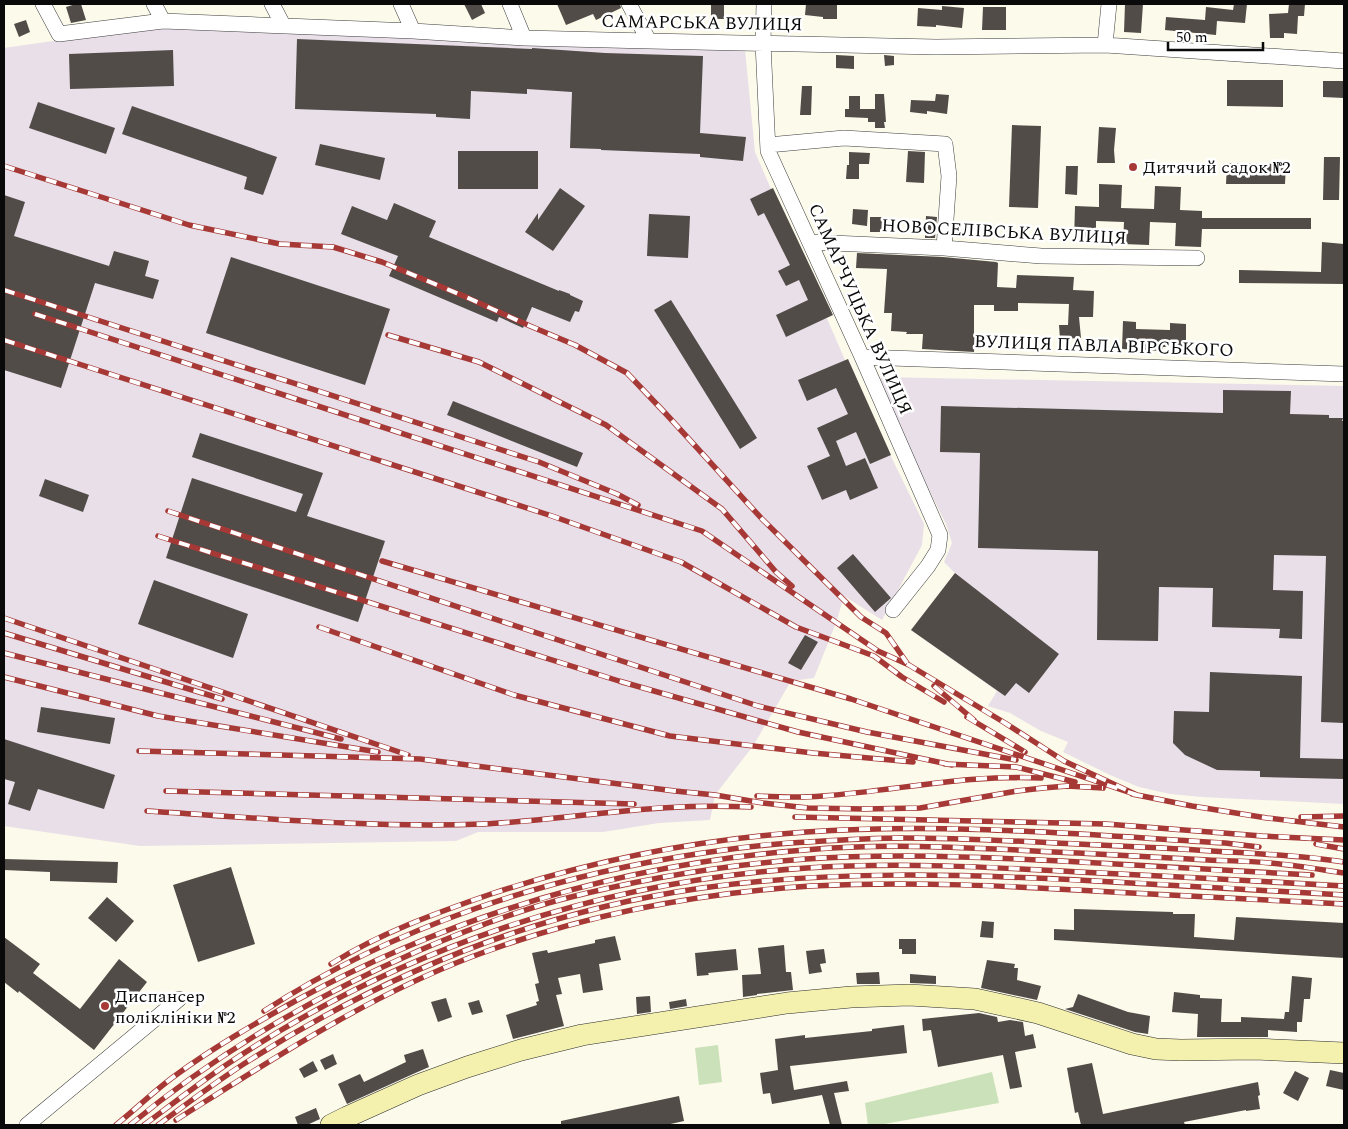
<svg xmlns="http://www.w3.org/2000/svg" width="1348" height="1129" font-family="Spectral,serif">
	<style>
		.industrial { fill: #e8dfe8 }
		.green { fill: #cbe1b9 }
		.building { fill: #514c48 }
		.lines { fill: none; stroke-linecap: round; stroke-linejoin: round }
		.street-casing { stroke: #3d3d3d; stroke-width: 16 }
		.secondary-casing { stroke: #2c2c2c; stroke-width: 22 }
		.street { stroke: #fff; stroke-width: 15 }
		.secondary { stroke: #f4f0ae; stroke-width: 21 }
		.rail-casing { stroke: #a63836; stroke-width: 5.5 }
		.rail { stroke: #fff; stroke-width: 4; stroke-dasharray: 11; stroke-linecap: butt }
		.poi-dot { fill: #a63836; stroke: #fff; stroke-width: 2 }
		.labels { text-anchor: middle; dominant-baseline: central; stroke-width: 5; stroke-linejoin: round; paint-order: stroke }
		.street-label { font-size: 18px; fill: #0a0a0a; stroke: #fff }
		.poi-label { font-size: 18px; fill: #0a0a0a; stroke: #fff; text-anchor: start }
	</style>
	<rect width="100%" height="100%" fill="#fcfaea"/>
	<path class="industrial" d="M164,25L745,50L755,152L854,381L924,524L922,545L882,620L844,596L836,623L814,678L791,681L753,746L715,795L710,820L659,823L603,832H478L456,841L140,846L4,826V48Z
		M881,377L1344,386V804L1202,797L1170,794L1139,787L1110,775L1063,752L1068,742L1041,731L1010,713L988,706L997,691L911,630L955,573L944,562L952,543L946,524L877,386Z"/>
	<path class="green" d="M718,1045L722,1082L699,1085L695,1048Z
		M992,1072L999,1103L879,1125H868L865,1103Z"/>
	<path class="building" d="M76,4H81L86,20L71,23L66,7Z
		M464,4H481L485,13L472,20Z
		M557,4H620L621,8L596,20L593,14L566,25Z
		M711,4H724V19H711Z
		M806,4H837V19H823V17L805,15Z
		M1125,4H1143L1141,33L1124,32Z
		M1234,4H1247L1245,23L1217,21L1216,35L1165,30L1166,17L1205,20L1206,7L1233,10Z
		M1289,4H1305L1304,16H1298L1297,34L1284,33V38H1270L1269,14L1288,13Z
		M942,6L964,8L962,28L936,25V27L917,26L918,8L942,10Z
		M983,7H1006V30H982Z
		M26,20L30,32L19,37L14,24Z
		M297,39L532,49V48L605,53L703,56L700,133L746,137L743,161L700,157V154L601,150V149L570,148L572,92L527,89V94L471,91L470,119L436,117V114L295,109Z
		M173,50L174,86L70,89L69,54Z
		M836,55L854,56V69L836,68Z
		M884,55L894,56V65L885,66Z
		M1227,80H1283V107L1227,106Z
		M1323,81H1344V98L1323,97Z
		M802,86H812L811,115H800Z
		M875,94H884L886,122H884L885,128H875V122H868V118L845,117V109H849V96H860V109H875Z
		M936,94L949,95L947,114L927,111V114L910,112L911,100L935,101Z
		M38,102L115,128L106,154L29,128Z
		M132,106L277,157L263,195L244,189L247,177L122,134Z
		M1012,125L1041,126L1038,208L1009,207Z
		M1099,127L1116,128L1114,150L1115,163H1097Z
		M320,144L385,158L380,180L315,165Z
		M458,151H538V189H458Z
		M908,151L925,152L924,183L906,182Z
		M849,152L870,153L869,164H859V179H846L847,165H849Z
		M1324,157H1340L1339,200H1323Z
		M1227,163L1286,164L1285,184H1226Z
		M1066,166H1078L1077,195L1065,194Z
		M1099,184L1122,185L1121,208L1154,209L1155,186L1181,187L1180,210L1202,211V218H1311V229H1202L1201,247L1175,246L1176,223L1150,222L1149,245L1123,244L1124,222L1096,221V243L1074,242L1075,206L1099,207Z
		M560,188L585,206L553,251L525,232L538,213V220Z
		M773,188L833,315L786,337L776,315L808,300L799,280L786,286L778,271L790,265L764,213L758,216L750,199Z
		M4,195L25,202L14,236L109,266L114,251L149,261L145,276L159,280L153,299L95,283L61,388L4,370Z
		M394,203L436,221L429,237L559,291V290L570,294V295L583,301L579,312L575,311L570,322L532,307L523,328L499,317L497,322L389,276L398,256L341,234L352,206L387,220Z
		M853,209L868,210L867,226L852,224Z
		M649,214L690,216L688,258L647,256Z
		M926,216L937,217L935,238H925Z
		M870,217H882V232H870Z
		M1322,242L1344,244V284L1239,283V270L1321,272Z
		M857,253L943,257L996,262L998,263L997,287L1016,288L1017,275L1074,277L1073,290L1094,291L1093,317H1079L1081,338L1060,339L1059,325H1068L1069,304L1018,303V311H994V305H974V335H975L974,352L922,349L923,334H906L907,332L891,331L892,313H884L887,269L856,268Z
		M231,257L390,309L365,385L206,333Z
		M671,300L757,438L740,449L654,310Z
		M1123,321L1136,322V329L1170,330V323L1186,324V347H1163V351L1122,349Z
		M848,359L891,455L870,464L856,432L836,441L846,466L865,458L878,488L850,500L846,490L822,500L807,466L830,456L817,428L848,414L836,388L807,401L798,380Z
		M1223,390L1291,391L1290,414L1329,415V418H1343L1342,421H1344V723L1321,722L1326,556L1274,555L1273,590L1303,591L1302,639L1279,638L1280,629L1212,627L1213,588L1159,587L1158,641L1097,640L1098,551L978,548L980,453L940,452L941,406L1223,413Z
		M453,401L583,453L577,467L447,415Z
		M200,433L323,473L307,516L385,541L358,622L166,558L192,478L296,512L303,494L192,457Z
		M45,479L89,495L83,512L39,496Z
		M853,554L891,598L875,612L837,568Z
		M955,573L1059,654L1029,693L1016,683L1005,696L911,630Z
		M154,580L248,614L233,658L138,624Z
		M805,635L818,642L801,670L788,663Z
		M1210,672L1302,676L1300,758L1344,759V779L1260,777V771L1217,770L1185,755L1173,743L1174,711L1209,712Z
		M41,707L115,718L110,744L37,732Z
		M4,739L115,775L104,809L38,789L30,811L8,804L15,782L4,779Z
		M4,859L118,862L117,883L50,881V872L4,870Z
		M231,867L255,944L198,962L173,885Z
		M107,897L134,921L116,942L88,918Z
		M1074,909L1173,912V914H1195L1194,937L1234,940L1236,917L1344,923V958L1054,940V929L1074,930Z
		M982,921L994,922L993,938L980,937Z
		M615,936L621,960L599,964L603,990L583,993L580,974L558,978L562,994L556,995L564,1026L513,1039L506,1015L537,1005L536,1002L539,1001L535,984L539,983L532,953L547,950L548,953L595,943V940Z
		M4,937L40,964L33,973L80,1009L119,959L147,982L94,1050L19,991L18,993L4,982Z
		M899,939H916V954H902V949H899Z
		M784,945L786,972H791L793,990L757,994V995L743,997L742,975L761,974L758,948Z
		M736,949L738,970L708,973L709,975L697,976L695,953Z
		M824,949L826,963L820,964L822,972L809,974L806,951Z
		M987,960L1015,964L1014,968H1018L1017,980L1041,986L1037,1000L981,988Z
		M879,972L880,984H857L856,973Z
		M910,974L936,976V984L910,983Z
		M1292,976L1312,978L1310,999H1304L1302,1022H1297V1032L1268,1030V1037H1197L1198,1014L1172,1012L1174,992L1200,995V998L1222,999L1221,1022H1241V1017L1284,1019L1285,1012H1289Z
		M1078,994L1128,1012L1150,1016L1148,1034L1135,1032L1065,1009L1073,1007Z
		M650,996L651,1012L637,1014L636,997Z
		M446,998L452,1017L438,1022L431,1002Z
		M686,999L687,1006L670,1009L669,1002Z
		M479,1000L483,1012L472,1015L468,1003Z
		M979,1013L997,1017L998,1022L1010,1020L1023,1022L1025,1036L1033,1034L1036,1048L1015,1052L1022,1087L1010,1089L1003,1055L938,1067L931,1030L923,1031L922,1019Z
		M904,1025L907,1053L790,1066L794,1090L847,1081L849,1091L834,1093L842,1125H830L822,1095L772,1104L770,1093L763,1094L760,1073L778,1070L775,1039L805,1035V1038L872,1031V1029Z
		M423,1049L429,1067L413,1074L347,1104L338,1084L360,1074L364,1082L406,1062L404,1055Z
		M333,1054L337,1064L325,1070L320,1060Z
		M313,1061L318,1071L304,1078L299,1069Z
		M1092,1063L1103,1114L1258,1082L1260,1095L1258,1096L1260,1109L1246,1111V1110L1184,1122L1185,1125H1081L1078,1112L1075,1113L1067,1068Z
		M1330,1070L1344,1073V1090L1326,1086Z
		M1295,1071L1309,1078L1298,1101L1283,1093Z
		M679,1096L684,1121L666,1125H561V1121Z
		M316,1108L320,1119L307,1125H298L295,1117Z"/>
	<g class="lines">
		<g class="street-casing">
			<path id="street" d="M43,4L59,34L163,21L413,31L524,38L649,41L936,47L1105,45L1344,61
				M154,4L163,21
				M272,4L283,25
				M401,4L413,31
				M510,4L524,38
				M629,4L649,41
				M764,4L763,43L768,151L862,357L940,535L938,550L928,566L893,610
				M1105,45L1109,4
				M768,145L844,138L945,144L949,176L944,248
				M810,242L944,248L1041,256L1197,258
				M862,357L1344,374
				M27,1125L179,999"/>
		</g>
		<g class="secondary-casing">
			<path id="secondary" d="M331,1125L347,1117L418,1085L467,1067L521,1050L582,1035L787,1003L851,997L909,995L975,999L1038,1013L1132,1044L1156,1049L1181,1050L1254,1049L1344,1053"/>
		</g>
		<use href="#street" class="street"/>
		<use href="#secondary" class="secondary"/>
		<g class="rail-casing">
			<path id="rail" d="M4,166L189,225L280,244L333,247L382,262L466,297L530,326L575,345L627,373L667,415L762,519L861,617L886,633L907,663
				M4,290L539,462L617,494L638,505
				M35,314L702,531L878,651L909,665L1005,723L1064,761L1137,795L851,699L382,561
				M388,335L479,362L606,425L722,509L776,572L792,586
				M4,340L552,516L681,562L796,627L874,656L902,677L944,702
				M168,511L758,706L867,732L1016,760
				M158,536L619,681L798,732L952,765
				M4,618L408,755
				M319,627L514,695L670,736L813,753L913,762
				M4,633L222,699
				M4,653L341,739
				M4,677L158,716L378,752
				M934,686L974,720
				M967,717L1025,752
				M139,751L420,759L675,791L715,795L763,803L808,808L864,809L920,808L1017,791L1043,788L1067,786L1103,788
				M945,764L1016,767L1075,782
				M166,791L634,804
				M1132,794L1192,806L1267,818L1344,827
				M757,796C779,797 800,798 822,796C895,791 967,774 1041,778
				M147,811C259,818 371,828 483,824C527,822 571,816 615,812C660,807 705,805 751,807
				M795,817L1106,824L1262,836L1344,840
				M1301,817L1344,816
				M1316,844L1344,849
				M331,964C380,933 436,913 491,894C591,861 701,839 806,832C946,822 1086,835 1225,843L1259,847
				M264,1011C395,926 549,876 703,853C738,848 773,843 808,842C840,840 872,838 903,838C969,838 1034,842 1099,845C1142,847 1185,849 1227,852C1266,854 1306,856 1344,862
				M176,1120C271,1060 365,998 471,957C579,916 696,893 811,886C912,881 1012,886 1112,892C1189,896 1267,900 1344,904
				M116,1125C136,1109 155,1090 176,1075C214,1047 256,1023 297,1000C455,914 626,864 805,850C896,842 988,849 1078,853C1122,855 1165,858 1208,860C1232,861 1256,861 1280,864C1301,866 1323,870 1344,873
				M130,1125C217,1053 315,996 418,951C464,931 511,913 559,900C640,879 722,865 806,859C891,853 977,857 1062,861C1145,866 1228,871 1312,875
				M144,1125C171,1105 198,1084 226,1065C398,949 600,881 807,868C897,862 988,867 1079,872C1167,876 1256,881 1344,886
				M158,1125C188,1103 218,1080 250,1060C387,973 540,911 702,888C832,870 964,874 1095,881C1178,885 1261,890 1344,895"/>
		</g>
		<use href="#rail" class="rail"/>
	</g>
	<g class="poi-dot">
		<circle cx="1133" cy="167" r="5"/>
		<circle cx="105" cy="1006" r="5"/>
	</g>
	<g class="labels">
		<g class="street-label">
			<text transform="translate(702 23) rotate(1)">САМАРСЬКА ВУЛИЦЯ</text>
			<text transform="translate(1004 232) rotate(3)">НОВОСЕЛІВСЬКА ВУЛИЦЯ</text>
			<text transform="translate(860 309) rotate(66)">САМАРЧУЦЬКА ВУЛИЦЯ</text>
			<text transform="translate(1104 346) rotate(2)">ВУЛИЦЯ ПАВЛА ВІРСЬКОГО</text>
		</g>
		<g class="poi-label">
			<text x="1143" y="167">Дитячий садок №2</text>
			<text x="115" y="996">Диспансер<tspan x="115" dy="21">поліклініки №2</tspan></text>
		</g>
	</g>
	<rect width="1348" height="1129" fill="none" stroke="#0a0a0a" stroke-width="10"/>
	<path d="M1168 42v8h95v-8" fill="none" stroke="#0a0a0a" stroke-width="2.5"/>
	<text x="1176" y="42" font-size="15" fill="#0a0a0a" stroke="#ffffff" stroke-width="4" paint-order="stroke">50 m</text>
</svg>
